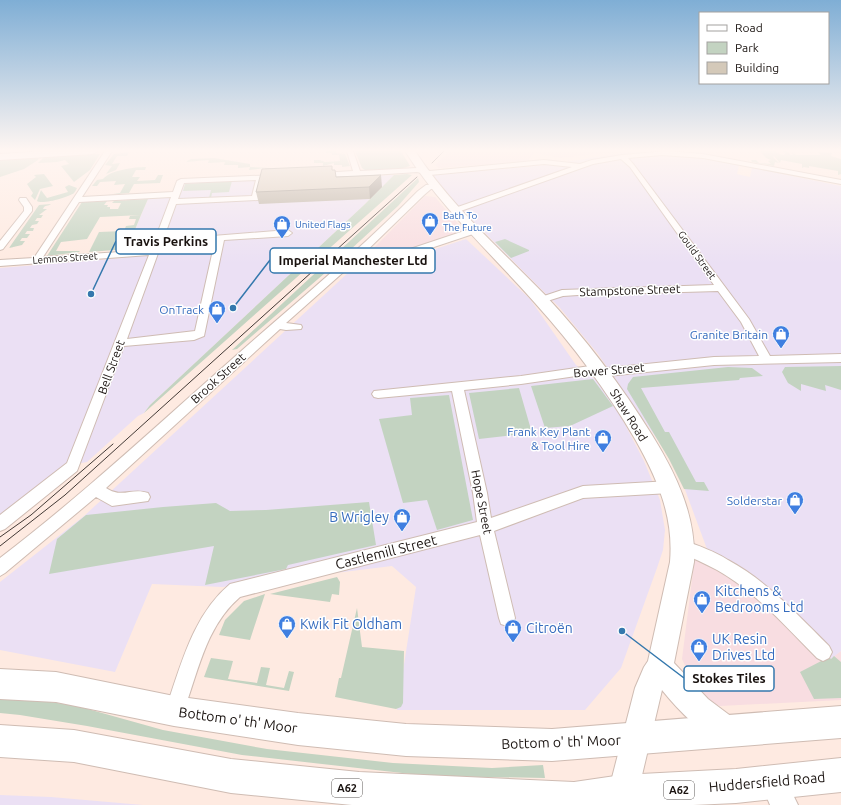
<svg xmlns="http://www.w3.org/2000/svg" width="841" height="805" font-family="Ubuntu,sans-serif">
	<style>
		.commercial { fill: #f8dde1 }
		.industrial { fill: #ebe0f4 }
		.green { fill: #c3d3c1 }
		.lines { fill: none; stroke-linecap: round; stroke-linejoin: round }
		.minor-casing { stroke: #cfbcb3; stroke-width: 2 }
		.tertiary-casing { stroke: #cfbcb3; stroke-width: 2 }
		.secondary-casing { stroke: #cfbcb3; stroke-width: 2 }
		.primary-casing { stroke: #cfbcb3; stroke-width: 2 }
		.minor { fill: #fff; fill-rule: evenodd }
		.tertiary { fill: #fff; fill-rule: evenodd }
		.secondary { fill: #fff; fill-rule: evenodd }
		.primary { fill: #fff; fill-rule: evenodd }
		.tram { stroke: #423935; stroke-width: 1 }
		.wall { fill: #b6ad9f }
		.shaded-wall { fill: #948d82 }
		.building { fill: #d4c9b9; stroke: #948d82 }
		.labels { text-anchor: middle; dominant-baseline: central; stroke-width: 3; stroke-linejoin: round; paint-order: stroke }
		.far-shop-label { font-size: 10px; fill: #366cbe; stroke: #fff; text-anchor: start }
		.far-street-label { font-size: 10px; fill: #1a1310; stroke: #fff }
		.shield { fill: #fff; stroke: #5f5a58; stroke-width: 1 }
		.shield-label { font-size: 11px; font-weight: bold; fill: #1a1310 }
		.street-label { font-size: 12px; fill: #1a1310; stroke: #fff }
		.shop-label { font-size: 12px; fill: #366cbe; stroke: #fff; text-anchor: end }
		.near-shop-label { font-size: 14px; fill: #366cbe; stroke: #fff; text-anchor: start }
		.near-street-label { font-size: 14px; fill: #1a1310; stroke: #fff }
		.leader { fill: none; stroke: #3478ad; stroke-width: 1.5 }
		.callout-dot { fill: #3478ad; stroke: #fff; stroke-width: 1.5 }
		.callout { fill: #fff; stroke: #3478ad; stroke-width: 1.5 }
		.callout-label { font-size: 13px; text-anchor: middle; font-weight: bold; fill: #1a1310 }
	</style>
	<rect width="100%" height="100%" fill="#feeae1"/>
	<path class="commercial" d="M450,151H624L560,158L534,153L528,161L439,168L435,165Z
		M425,196L435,197L464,231L390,255L360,262Z
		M707,549L750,576L834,656L841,651V700L720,706L706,701L696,690L682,659L695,556Z"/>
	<path class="industrial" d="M637,151H705L707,154L706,159L739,165L737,174L750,177L752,168L841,186V651L831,659L750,576L707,549L677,468L598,354L560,308L458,206L433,175L547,165Z
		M394,175L364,205L150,405L144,413L138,416L87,462L62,467L0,517V268L123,258L148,199L178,197L184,183Z
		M466,239L530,299L576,365L595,379L618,411L644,461L660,500L665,530L663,550L657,568L621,668L585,710H397L416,587L392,566L222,587L152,584L115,672L0,650V582L84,516L349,272L386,265Z
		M0,795L51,797L143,805H0Z"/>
	<path class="green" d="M326,151H336V153L345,154L350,166L342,167V165H334V163L323,166V163H314V160H320L325,162L340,161L339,155H332V153H326Z
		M355,151H401L410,166L400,169L365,170L362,168Z
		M760,151H776L779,154L784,155L785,153L782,151H787L791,155H793L791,151L796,155H821L818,152L811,151L832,153L831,156L841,159V174L838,175V171L809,166V168L804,167L802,168V164L781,160L780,163L774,156L773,157L779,163L775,162L774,166L752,162L751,160H756L759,163L771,164L768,161L771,160L766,158Z
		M129,152L127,156H117L112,164L120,163L116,170L106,174L112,166L105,165L114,154Z
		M100,154L90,170L74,182L61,166L69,164L65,160L57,162L38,163L44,157Z
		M39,157L38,160L24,169L0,177V160Z
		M214,158L250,164V167L270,168V171H265V168L249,170L250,167L238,168V165H224L225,162L208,163L209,160L185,162L191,159Z
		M146,167L145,170H136L132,177H140L137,181L155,180L158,175H163L160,183L134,184L129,193L107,195L120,193L125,184L114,185L116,181L100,182L97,186H92L97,180L103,179C110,170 135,167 146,167Z
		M44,174L53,186L40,189L35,200L31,196L33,193L27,184L36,177L34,175Z
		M407,174L412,175L144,413L150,405L364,205L394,175Z
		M418,178L419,182L398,206L325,273L237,349L232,350Z
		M232,181L229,192L212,193L211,198H209L211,190L183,191L185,184Z
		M69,185L77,188C76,190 75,192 74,193C69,197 42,205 37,201L41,190L47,198L68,192L65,187Z
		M148,199L141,215L100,217L87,239L61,242L56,251H80L79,252L47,256L82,202L107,201L104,205H108L107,207H110V209H118L121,203H112L114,201Z
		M51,204C48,207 45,204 43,209H47L39,215H43L41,218H37L35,221H39L37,224L32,225L30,228H34L33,231H27L25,234H30L27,238H22L20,241H25L22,245L9,248L39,205Z
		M141,215L127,249L89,252L99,232L124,231L126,226L134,225L136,219H129L130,216Z
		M505,239L529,250V251L511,258L495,242Z
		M841,366V390L825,385L826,391L801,384V391L788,383L782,372L785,367Z
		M728,367L752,368L763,376L740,378L739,380L641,388L665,432H669L696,482H704L709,491L684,489L669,459L627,389L628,384L633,377Z
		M593,379L613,406L570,426L545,428L531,386Z
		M519,388L532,433L479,439L469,393Z
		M449,395L473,520L437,530L427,500L403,503L379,419L412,415L410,398Z
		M369,502L376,545L288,565L286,569L205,585L214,546L49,574L57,539L86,515L163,507L216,503L230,511L266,510Z
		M337,577L340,582L339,595L332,594L330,602L270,594Z
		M265,594L250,640L219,635L225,620L244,601Z
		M357,608L362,647L404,651L403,703L401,707L396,709L335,697L339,678H341Z
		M834,656L841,662V698L814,699L800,672L829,657L831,659Z
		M211,658L233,661L228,679L257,683L261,667L270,668L266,685L284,688L289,671L294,672L289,691L204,677Z
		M0,698L44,701L77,706L163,730L267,749L393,763L492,768L543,765L545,778L429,776L242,755L87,726L20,715L0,713Z"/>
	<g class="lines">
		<g class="minor-casing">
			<path id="minor" d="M105,151H112L82,197L173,192L177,181L181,179L276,175L280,177L276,179L263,180L258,200L176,204L163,240L288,230L292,233L288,236L224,240L204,336L194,340L124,346L77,471L5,529L0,531V515L67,463L149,255L0,266V260L34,258ZM256,180L252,196L178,199L184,183ZM171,197L151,250L43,257L79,202ZM215,241L195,331L127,339L161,245Z
				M347,151H353L360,171L417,168L430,171L544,160L580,164L592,160L622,155L667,151L703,154L841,180V184L703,158L662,155L628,158L634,165L749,319L770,356L841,354V362L714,365L608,376L590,374L521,384L464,390L487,493L491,518L583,486L670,481L675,483L677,487L675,491L670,493L583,498L494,531L515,618L513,624L507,626L501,624L499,618L480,535L240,597C204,628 198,675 181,718L174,720L167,718L165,711C181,666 192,616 230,584L477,522L473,493L452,391L378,398L374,397L372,394L374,391L521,376L590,366L608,368L714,357L759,356L741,322L718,291L578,295L563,296L541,303L538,302L536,300L538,298L562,290L714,285L630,167L621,159L593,164L455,213H452V209L572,167L544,164L430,175L417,172L358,176L318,177V173H321L353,171Z
				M435,184H438V188L431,189L424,195L354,263L386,257L473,228L476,229L477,231L476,233L392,261L372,266L348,268L286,323L301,325L302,327L301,329L286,330L280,329L106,488C122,499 132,487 148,493L150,497L148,501L112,506L96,497L5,573L0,576V558C80,497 154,428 230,361C293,305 358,252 418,191L426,185Z
				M20,198H26L32,207V211L3,249L0,250V241L24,211V207L19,200Z
				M683,540C699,546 714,551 728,560C767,581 798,615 829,646L832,652L829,658L823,661L817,658C786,627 756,592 717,570C704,563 691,557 678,552L675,547L678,542Z"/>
		</g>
		<g class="tertiary-casing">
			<path id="tertiary" d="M46,151H97L93,154L0,160V154Z
				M773,768L782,772L798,805H770L760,781L764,772Z"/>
		</g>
		<g class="secondary-casing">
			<path id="secondary" d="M405,151H415C451,206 500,249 545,295C585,338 621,385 652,435C676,474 696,515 694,562L674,663L708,699L736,720L740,730L736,740L726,744C700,733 680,712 662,690L635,805H605L635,688L644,667L648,661L670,562C674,516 657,478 635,439C607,391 573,345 535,303C490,252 442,209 405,151Z"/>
		</g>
		<g class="primary-casing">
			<path id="primary" d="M0,669L56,672L174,696L298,713L406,724L552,729L841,706V738L552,761L406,756L298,745L174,726L56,702L0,699Z
				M0,725L74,730L231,759L359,772L574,782L622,775L736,769L841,758V792L736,803L693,805H352L231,793L74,762L0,757Z"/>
		</g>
		<use href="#minor" class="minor"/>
		<use href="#tertiary" class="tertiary"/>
		<use href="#secondary" class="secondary"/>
		<use href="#primary" class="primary"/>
		<path class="tram" d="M432,163L444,151
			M0,537L31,515L113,444
			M0,546L65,495L417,177"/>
	</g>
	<path class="wall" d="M332,170L336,177L382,187L370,199L259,204L256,192Z"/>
	<path class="shaded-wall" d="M381,175L382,187L370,199L369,187Z"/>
	<path class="building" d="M332,166V170H335L336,177L381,175L369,187L256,192L262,169Z"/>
	<linearGradient id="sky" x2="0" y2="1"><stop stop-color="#7faed5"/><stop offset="0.57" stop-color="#fff6f2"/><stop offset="1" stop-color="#fff6f2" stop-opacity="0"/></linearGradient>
	<rect width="841" height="264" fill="url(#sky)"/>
	<defs>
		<g id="shop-pin" transform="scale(0.9)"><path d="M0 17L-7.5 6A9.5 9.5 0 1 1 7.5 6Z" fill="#3f7fe0" stroke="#fff"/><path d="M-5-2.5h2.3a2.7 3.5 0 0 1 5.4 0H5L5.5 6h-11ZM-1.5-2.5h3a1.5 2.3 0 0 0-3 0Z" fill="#fff"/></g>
	</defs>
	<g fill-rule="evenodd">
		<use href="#shop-pin" x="430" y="221"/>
		<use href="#shop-pin" x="282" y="224"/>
		<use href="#shop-pin" x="217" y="309"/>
		<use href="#shop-pin" x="781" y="334"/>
		<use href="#shop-pin" x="603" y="438"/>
		<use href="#shop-pin" x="795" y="500"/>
		<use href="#shop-pin" x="402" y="517"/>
		<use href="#shop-pin" x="702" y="599"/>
		<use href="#shop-pin" x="287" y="624"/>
		<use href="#shop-pin" x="513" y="628"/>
		<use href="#shop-pin" x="699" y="647"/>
	</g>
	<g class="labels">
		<g class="far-shop-label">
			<text x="443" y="215">Bath To<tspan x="443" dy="12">The Future</tspan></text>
			<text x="295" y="224">United Flags</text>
		</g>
		<g class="far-street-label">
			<text transform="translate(697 255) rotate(54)">Gould Street</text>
			<text transform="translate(65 258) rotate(-4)">Lemnos Street</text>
		</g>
		<g class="shield">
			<rect x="332" y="779" width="30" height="18" rx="3"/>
			<rect x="664" y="781" width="30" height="18" rx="3"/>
		</g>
		<g class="shield-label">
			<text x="347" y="788">A62</text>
			<text x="679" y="790">A62</text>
		</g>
		<g class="street-label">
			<text transform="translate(630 290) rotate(-2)">Stampstone Street</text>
			<text transform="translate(111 367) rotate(-70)">Bell Street</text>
			<text transform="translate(609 370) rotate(-5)">Bower Street</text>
			<text transform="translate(218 378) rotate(-42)">Brook Street</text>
			<text transform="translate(629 415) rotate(58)">Shaw Road</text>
			<text transform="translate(482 502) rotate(79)">Hope Street</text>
		</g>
		<g class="shop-label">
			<text x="204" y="309">OnTrack</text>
			<text x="768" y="334">Granite Britain</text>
			<text x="590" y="431">Frank Key Plant<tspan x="590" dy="14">&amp; Tool Hire</tspan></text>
			<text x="782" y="500">Solderstar</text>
		</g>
		<g class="near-shop-label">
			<text x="389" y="517" text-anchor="end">B Wrigley</text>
			<text x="715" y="591">Kitchens &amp;<tspan x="715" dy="16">Bedrooms Ltd</tspan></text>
			<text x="300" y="624">Kwik Fit Oldham</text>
			<text x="526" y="628">Citroën</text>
			<text x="712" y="639">UK Resin<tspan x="712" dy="16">Drives Ltd</tspan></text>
		</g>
		<g class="near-street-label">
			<text transform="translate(386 552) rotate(-14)">Castlemill Street</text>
			<text transform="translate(238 720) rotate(8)">Bottom o' th' Moor</text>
			<text transform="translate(561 742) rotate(-2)">Bottom o' th' Moor</text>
			<text transform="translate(767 782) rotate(-5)">Huddersfield Road</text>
		</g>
	</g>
	<path class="leader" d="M91 294L116 241M233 308L270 260M622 631L684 678"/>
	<g class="callout-dot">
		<circle cx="91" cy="294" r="4"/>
		<circle cx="233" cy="308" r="4"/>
		<circle cx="622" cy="631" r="4"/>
	</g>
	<g class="callout">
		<rect x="116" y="229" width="100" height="25" rx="4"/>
		<rect x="270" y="248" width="165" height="25" rx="4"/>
		<rect x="684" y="666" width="90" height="25" rx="4"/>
	</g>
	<g class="callout-label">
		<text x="166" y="246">Travis Perkins</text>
		<text x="353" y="265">Imperial Manchester Ltd</text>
		<text x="729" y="683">Stokes Tiles</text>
	</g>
	<rect x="699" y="12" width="130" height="72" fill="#ffffff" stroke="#a3a19f"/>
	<rect x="707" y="25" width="20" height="6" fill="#ffffff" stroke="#a3a19f"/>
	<text x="735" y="32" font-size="12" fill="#1a1310">Road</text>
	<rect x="707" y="42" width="20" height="12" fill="#c3d3c1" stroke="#a3a19f"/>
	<text x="735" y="52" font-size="12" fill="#1a1310">Park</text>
	<rect x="707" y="62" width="20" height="12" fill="#d4c9b9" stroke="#a3a19f"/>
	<text x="735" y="72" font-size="12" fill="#1a1310">Building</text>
</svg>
